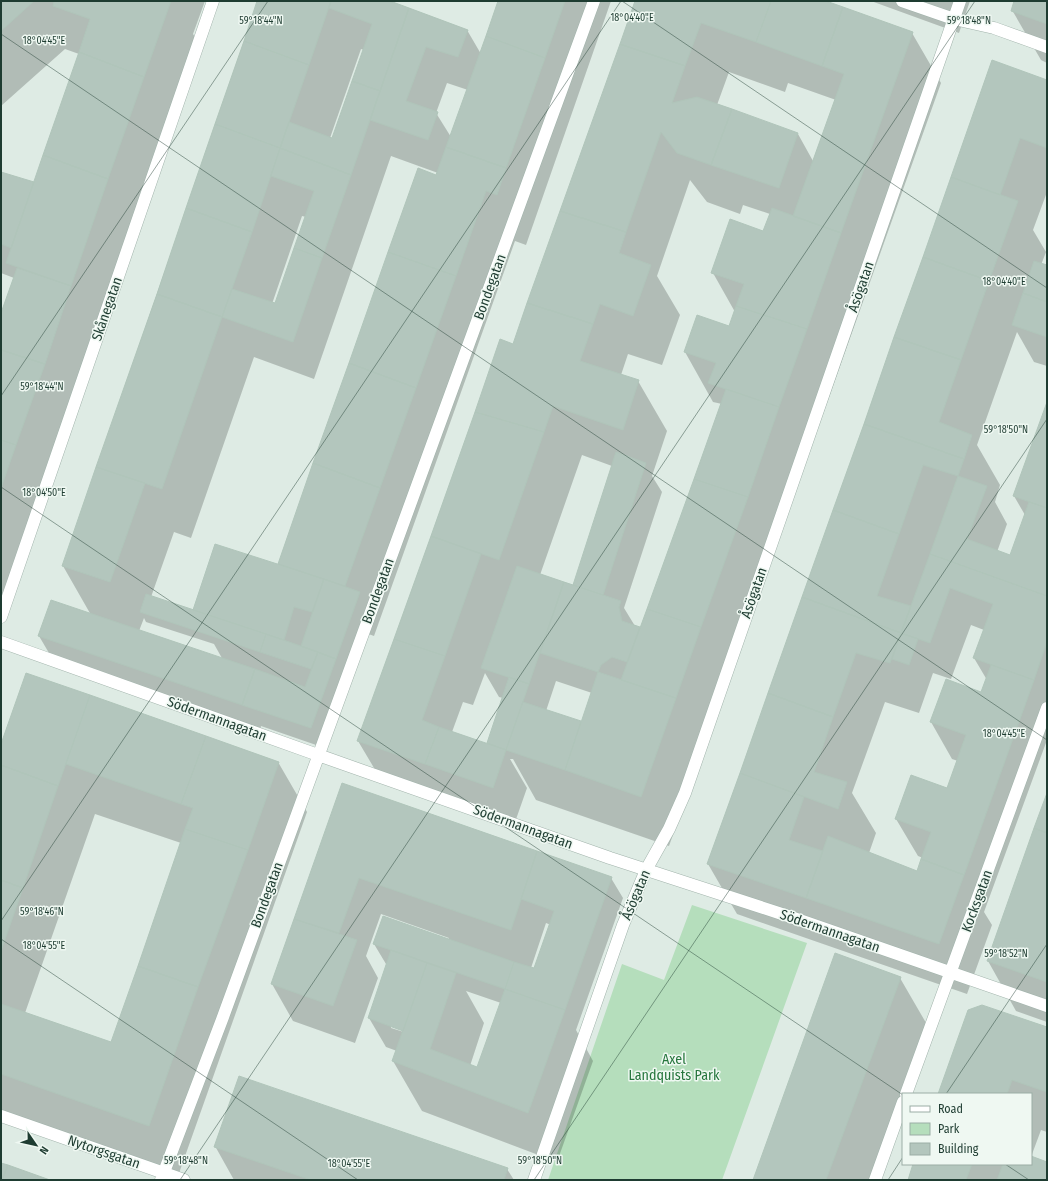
<svg xmlns="http://www.w3.org/2000/svg" width="1048" height="1181" font-family="'Fira Sans Condensed',sans-serif">
	<style>
		.green { fill: #b5debc }
		.shadow { fill: #0003; fill-rule: evenodd }
		.building { fill: #b3c6bd; stroke: #b0c5ba }
		.lines { fill: none; stroke-linecap: round; stroke-linejoin: round }
		.pedestrian-casing { stroke: #a1b3ab; stroke-width: 13 }
		.minor-casing { stroke: #a1b3ab; stroke-width: 13 }
		.pedestrian { stroke: #fff; stroke-width: 12 }
		.minor { stroke: #fff; stroke-width: 12 }
		.ticks { fill: none; stroke: #1e3c31; stroke-width: 1; stroke-opacity: 0.45 }
		.labels { text-anchor: middle; dominant-baseline: central; stroke-width: 3; stroke-linejoin: round; paint-order: stroke }
		.street-label { font-size: 14px; fill: #1e3c31; stroke: #eff8f2 }
		.park-label { font-size: 14px; fill: #26763d; stroke: #eff8f2 }
		.ticks-label { font-size: 10px; text-anchor: middle; fill: #1e3c31; stroke: #eff8f2; stroke-width: 3; stroke-linejoin: round; paint-order: stroke }
	</style>
	<rect width="100%" height="100%" fill="#deebe4"/>
	<path class="green" d="M692,905L807,943L722,1180H548L622,964L664,980Z"/>
	<path class="shadow" d="M1,1H205L193,34L201,47L1,613V315L14,278L1,273V173L34,185L79,54L65,49L1,106Z
		M258,1H388L467,30L481,54L499,1H611L526,245L515,241L374,636L363,632L322,747L261,726L259,733L56,665L39,636L91,615L63,566ZM361,49L364,50L333,139L330,138ZM447,83L468,90L451,137L436,113ZM391,156L438,173L437,176L419,170L278,565L194,611L151,597L174,532L191,538L254,357L314,379ZM302,216L306,217L276,305L272,304ZM144,618L146,622L214,644L223,660L139,631Z
		M637,1H823L912,33L941,83L669,846L536,800L513,759H510L527,788L514,825L380,778L358,741L501,341L514,345ZM729,72L785,92L788,83L836,100L813,161L798,134L717,105ZM690,180L707,202L740,214L743,205L770,214L764,232L713,273L735,312L730,327L685,352L713,402L722,404L641,629L635,626L624,608L662,492L652,476L667,431L638,381L621,375L628,354L662,365L680,315L657,276ZM582,455L612,466L574,586L540,575ZM485,673L499,697L503,698L488,743L489,745L452,732L463,702L473,705ZM556,681L592,693L582,723L546,711Z
		M871,1H970L959,33Z
		M1015,1H1047V63L1041,60L1012,10Z
		M993,61L1047,81V192L1033,230L1046,252L1041,265L1047,267V366L1034,362L1017,332L977,445L1000,485L995,502L1007,524L997,552L1011,557L1025,515L1014,496L1047,405V740L984,912L992,925L967,994L737,914L708,864ZM971,625L984,630L974,658L987,680L982,693L931,722L952,759L958,761L947,789L896,819L918,856L923,858L917,873L869,853L876,833L852,793L885,702L919,713L933,673L951,679Z
		M27,674L278,762L307,812L178,1176L1,1113V747ZM95,814L181,843L112,1043L25,1013Z
		M343,784L611,878L623,898L576,1030L593,1061L557,1162L422,1111L393,1061L397,1051L386,1047L369,1018L388,964H386L374,944L448,940L449,938L381,914L366,956L378,978L355,1043L293,1021L272,984ZM546,923L551,925L534,969L531,968ZM466,991L501,1003L477,1069L470,1066L484,1023ZM391,1025L408,1031L407,1033L391,1028Z
		M1047,796V1022L1016,1011L988,961Z
		M900,978L929,1028L873,1180H754Z
		M1047,1028V1132L1041,1130L1031,1157L1047,1163V1180H909L915,1164H1031V1094H939Z
		M215,1146L507,1169L514,1180H234Z"/>
	<path class="building" d="M1,1H34L1,31Z
		M54,1H171L144,77L79,52L90,19L53,6Z
		M257,1H331L309,65L244,41Z
		M331,1H390L409,8L380,91L352,81L372,24L329,8Z
		M498,1H565L545,58L486,36Z
		M635,1H771L756,42L701,23L685,66L620,44Z
		M771,1H826L843,7L822,66L756,42Z
		M1014,1H1047V24L1011,11Z
		M843,7L913,32L841,233L793,216L844,74L822,66Z
		M409,8L468,30L458,57L426,47L406,101L438,112L428,140L370,120Z
		M486,36L545,58L506,168L446,147Z
		M244,41L309,65L280,148L215,124Z
		M620,44L685,66L672,103L697,97L732,109L711,165L677,153L661,132L626,232L560,211Z
		M79,52L144,77L108,179L43,155Z
		M992,60L1047,80V148L1020,138L1000,195L951,177Z
		M352,81L380,91L351,175L280,148L289,122L332,138Z
		M732,109L798,133L779,188L711,165Z
		M215,124L280,148L252,232L186,208Z
		M446,147L506,168L497,195L486,191L456,276L388,252L418,168L436,175Z
		M280,148L351,175L322,258L294,248L314,191L271,176Z
		M43,155L108,179L71,286L6,263Z
		M1,172L34,182L11,248L1,244Z
		M951,177L1018,201L989,281L923,257Z
		M186,208L252,232L222,317L157,294Z
		M772,208L841,233L807,329L736,306L744,284L711,273L730,219L763,231Z
		M560,211L626,232L619,253L651,265L633,316L600,304L593,324L527,303Z
		M294,248L322,258L293,342L222,317L232,289L275,303Z
		M388,252L456,276L416,388L349,363Z
		M923,257L989,281L961,360L894,337Z
		M1034,261L1047,265V302L1023,293Z
		M17,268L71,286L45,364L1,350V313Z
		M1023,293L1047,302V337L1012,325Z
		M157,294L222,317L162,489L96,467Z
		M527,303L593,324L580,361L639,380L623,430L553,406L544,432L475,412L500,339L513,344Z
		M736,306L807,329L779,407L708,383L716,363L684,352L697,315L729,326Z
		M894,337L961,360L939,422L972,435L964,459L864,424Z
		M1,350L45,364L16,445L1,440Z
		M349,363L416,388L380,488L313,463Z
		M726,389L779,407L748,497L694,479Z
		M1047,402V508L1013,496Z
		M475,412L544,432L499,560L431,536Z
		M864,424L964,459L958,476L923,465L899,534L833,510Z
		M1,440L16,445L1,488Z
		M616,452L646,463L603,595L573,585Z
		M313,463L380,488L345,586L278,564Z
		M96,467L145,483L110,582L62,566Z
		M958,476L987,486L967,539L1010,555L1029,502L1047,508V596L930,554Z
		M694,479L748,497L701,627L647,609Z
		M833,510L899,534L877,596L911,606L901,633L802,597Z
		M431,536L481,554L445,656L394,639Z
		M215,544L324,579L312,612L294,607L284,640L193,610Z
		M930,554L1047,596V642L1034,680L973,658L993,604L950,588L930,643L901,633Z
		M517,566L564,582L529,684L481,668Z
		M324,579L360,592L336,659L301,646Z
		M564,582L621,601L619,607L622,621L640,627L627,662L612,657L601,665L598,672L540,653Z
		M146,594L266,634L260,652L140,612Z
		M802,597L901,633L890,663L856,653L833,717L768,693Z
		M51,600L255,669L242,705L38,636Z
		M647,609L701,627L676,698L621,680Z
		M901,633L918,639L909,665L892,659Z
		M266,634L318,652L311,669L260,652Z
		M394,639L445,656L422,720L439,727L425,764L357,741Z
		M318,652L336,659L311,728L242,705L255,669L305,687Z
		M991,665L1034,680L964,875L921,859L931,832L895,819L911,775L947,788L966,735L930,722L946,679L981,692Z
		M598,672L676,698L641,797L565,770Z
		M26,673L90,695L58,786L1,765V744Z
		M509,677L529,684L506,750L487,743Z
		M768,693L833,717L814,772L847,782L838,809L740,773Z
		M90,695L206,736L181,804L66,764Z
		M523,702L581,721L565,770L506,750Z
		M439,727L506,750L493,788L425,764Z
		M206,736L279,762L248,850L185,829L193,808L181,804Z
		M1,765L58,786L23,888L1,880Z
		M740,773L804,797L789,840L823,851L806,898L707,864Z
		M342,783L537,851L511,930L359,878L339,933L294,919Z
		M1047,793V833L1034,828Z
		M1034,828L1047,833V982L987,961Z
		M185,829L248,850L198,987L138,966Z
		M828,836L917,871L921,859L964,875L939,944L806,898Z
		M537,851L612,877L565,1010L505,989L514,962L534,968L554,911L521,899Z
		M1,880L23,888L1,951Z
		M383,916L514,962L505,989L373,944Z
		M294,919L357,940L333,1006L271,984Z
		M391,950L427,963L403,1031L368,1018Z
		M835,953L901,977L826,1180H753Z
		M427,963L456,973L430,1049L477,1067L505,989L565,1010L528,1113L392,1061Z
		M138,966L198,987L149,1126L1,1074V1004L111,1042Z
		M982,1005L1047,1027V1092L1012,1080L1007,1094H938L968,1010Z
		M239,1076L508,1168L504,1180H311L214,1147Z
		M1031,1156L1047,1162V1180H997L1003,1164H1031Z
		M1,1163L8,1165L2,1180H1Z
		M913,1164H972L966,1180H908Z
		M8,1165L50,1180H2Z"/>
	<g class="lines">
		<g class="pedestrian-casing">
			<path id="pedestrian" d="M1,642L318,755"/>
		</g>
		<g class="minor-casing">
			<path id="minor" d="M902,1L954,19L994,28L1047,47
				M1,617L213,1
				M318,755L610,858L788,916L1047,1006
				M906,1094L1047,708
				M1,1116L184,1180
				M161,1180L223,1017L594,1
				M534,1180L623,925L646,870L669,829L685,793L960,1
				M875,1180L903,1102"/>
		</g>
		<use href="#pedestrian" class="pedestrian"/>
		<use href="#minor" class="minor"/>
	</g>
	<path class="ticks" d="M622,1L1047,288M1,34L1047,740M1,396L268,1M1,487L903,1095M1,921L621,1M1,939L358,1180M946,1094L1047,944M1005,1164L1029,1180M180,1180L975,1M534,1180L1047,419M888,1180L903,1157"/>
	<g class="labels">
		<g class="street-label">
			<text transform="translate(490 287) rotate(-70)">Bondegatan</text>
			<text transform="translate(861 287) rotate(-71)">Åsögatan</text>
			<text transform="translate(107 309) rotate(-71)">Skånegatan</text>
			<text transform="translate(378 591) rotate(-70)">Bondegatan</text>
			<text transform="translate(754 593) rotate(-71)">Åsögatan</text>
			<text transform="translate(217 719) rotate(20)">Södermannagatan</text>
			<text transform="translate(523 827) rotate(20)">Södermannagatan</text>
			<text transform="translate(267 895) rotate(-70)">Bondegatan</text>
			<text transform="translate(636 895) rotate(-67)">Åsögatan</text>
			<text transform="translate(977 901) rotate(-70)">Kocksgatan</text>
			<text transform="translate(830 931) rotate(19)">Södermannagatan</text>
			<text transform="translate(104 1152) rotate(19)">Nytorgsgatan</text>
		</g>
		<g class="park-label">
			<text x="674" y="1059">Axel<tspan x="674" dy="16">Landquists Park</tspan></text>
		</g>
	</g>
	<g class="ticks-label">
		<text x="632" y="21">18°04'40"E</text>
		<text x="261" y="24">59°18'44"N</text>
		<text x="969" y="24">59°18'48"N</text>
		<text x="44" y="44">18°04'45"E</text>
		<text x="1004" y="285">18°04'40"E</text>
		<text x="42" y="390">59°18'44"N</text>
		<text x="1006" y="433">59°18'50"N</text>
		<text x="44" y="496">18°04'50"E</text>
		<text x="1004" y="737">18°04'45"E</text>
		<text x="42" y="915">59°18'46"N</text>
		<text x="44" y="949">18°04'55"E</text>
		<text x="1006" y="957">59°18'52"N</text>
		<text x="186" y="1164">59°18'48"N</text>
		<text x="540" y="1164">59°18'50"N</text>
		<text x="349" y="1167">18°04'55"E</text>
	</g>
	<rect width="1048" height="1181" fill="none" stroke="#1e3c31" stroke-width="4"/>
	<rect x="902" y="1093" width="130" height="72" fill="#eff8f2" stroke="#9bada5"/>
	<rect x="910" y="1106" width="20" height="6" fill="#ffffff" stroke="#9bada5"/>
	<text x="938" y="1113" font-size="12" fill="#1e3c31">Road</text>
	<rect x="910" y="1123" width="20" height="12" fill="#b5debc" stroke="#9bada5"/>
	<text x="938" y="1133" font-size="12" fill="#1e3c31">Park</text>
	<rect x="910" y="1143" width="20" height="12" fill="#b3c6bd" stroke="#9bada5"/>
	<text x="938" y="1153" font-size="12" fill="#1e3c31">Building</text>
	<g transform="translate(36 1145) rotate(124)" stroke="#eff8f2" stroke-width="3" paint-order="stroke">
	<path d="M0-3L7 15L0 10L-7 15Z" fill="#1e3c31"/>
	<text y="-6" font-size="11" font-weight="bold" text-anchor="middle" fill="#1e3c31">N</text>
	</g>
</svg>
